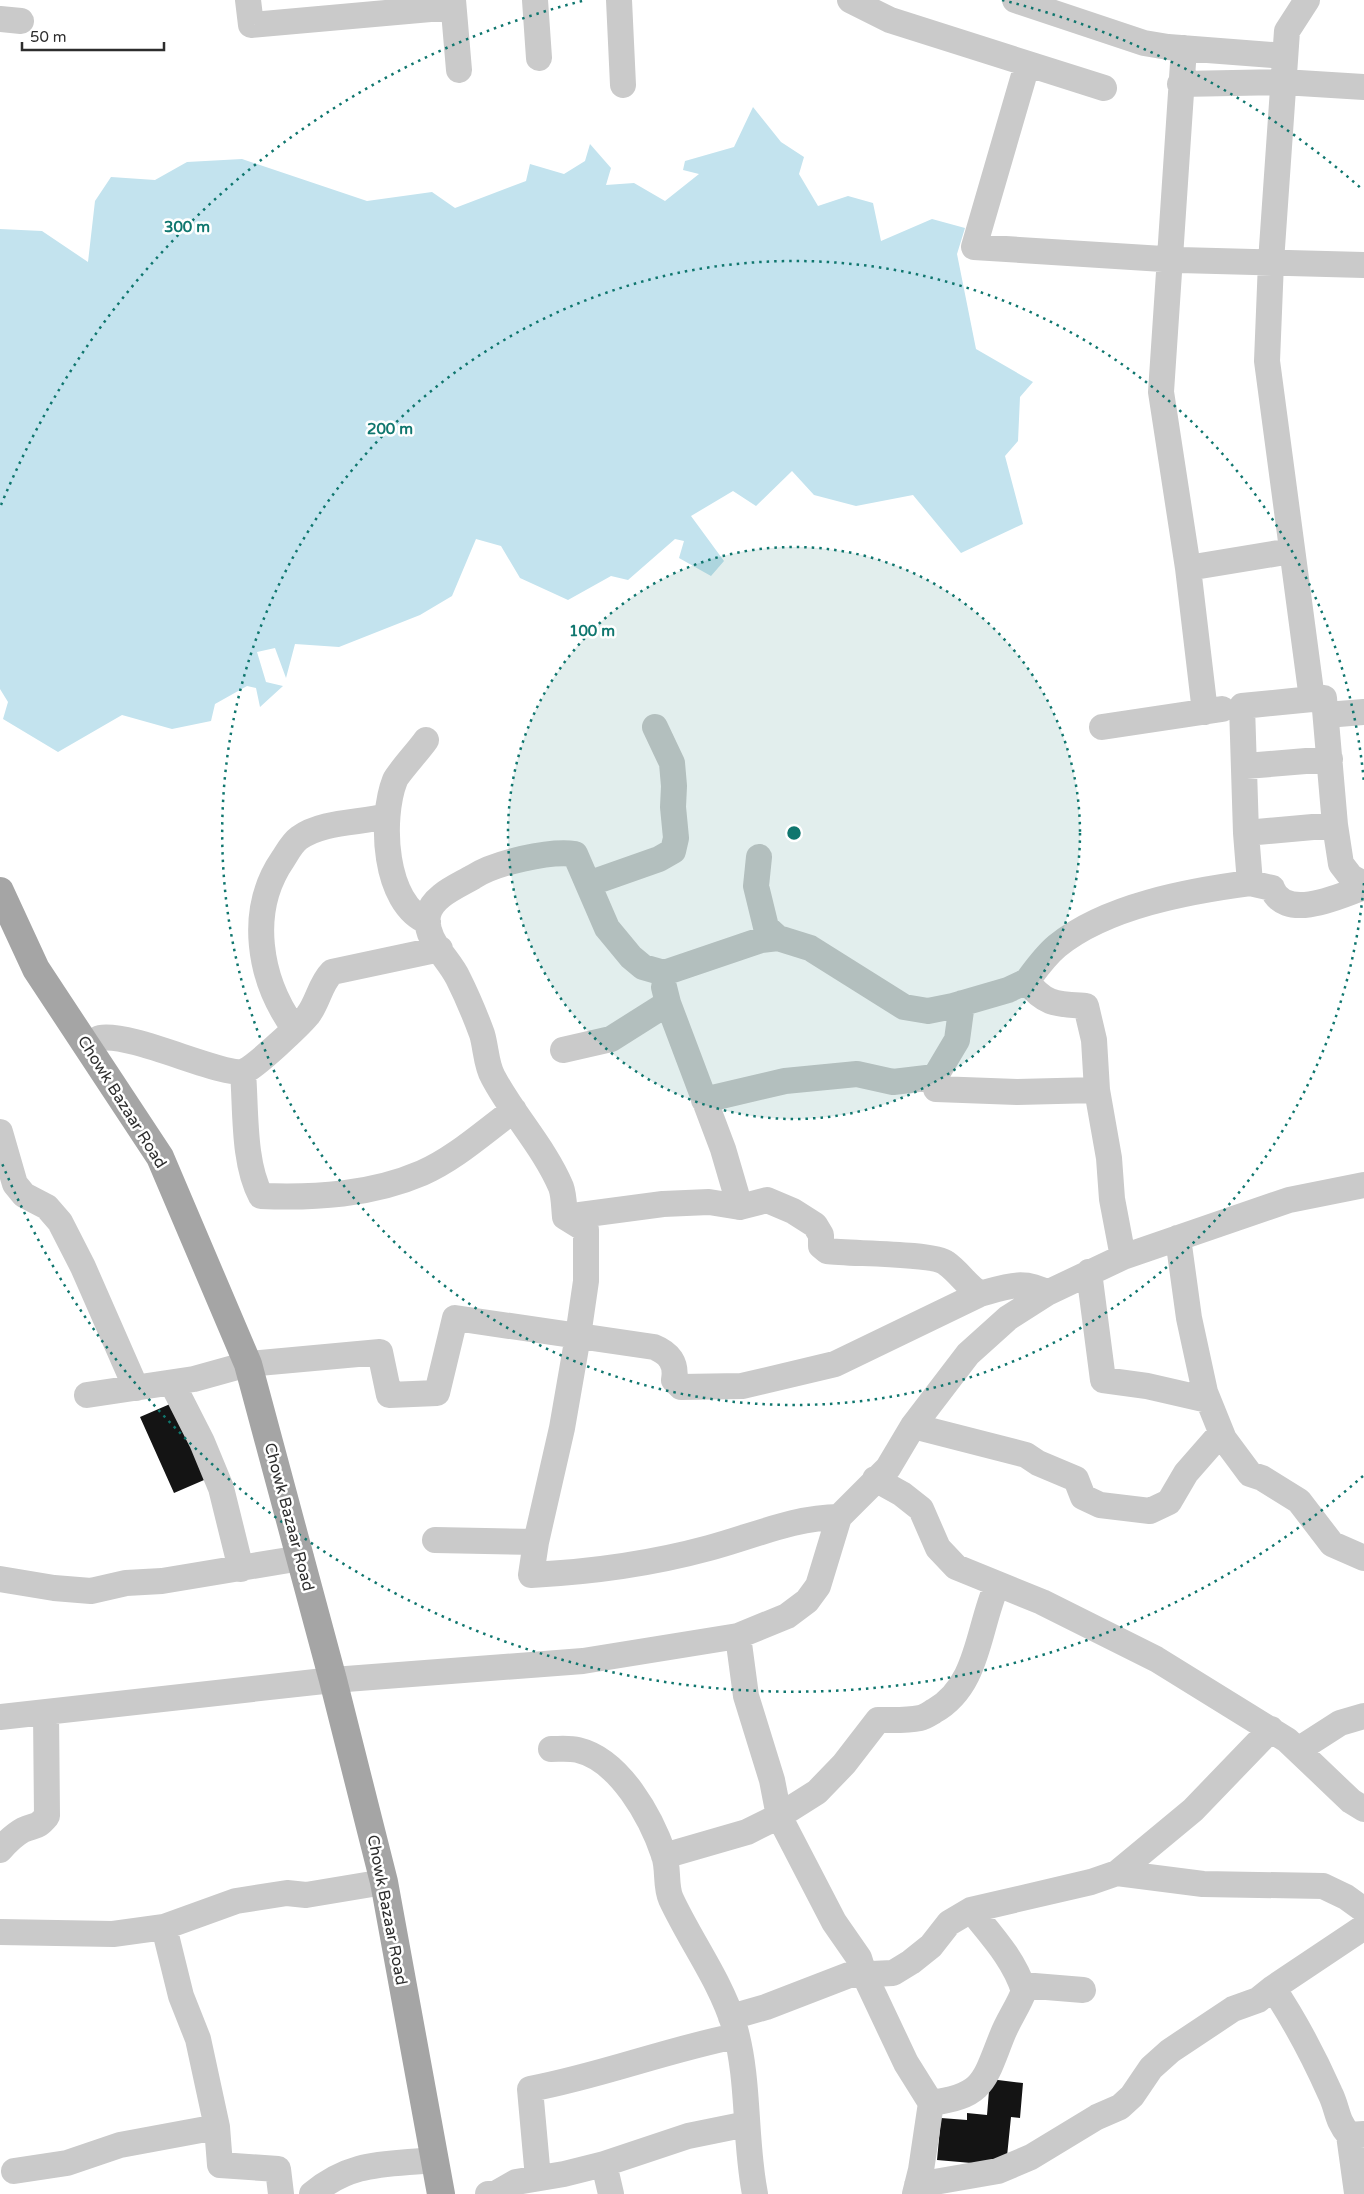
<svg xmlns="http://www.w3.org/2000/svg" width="1364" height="2194" font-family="'Varela Round',sans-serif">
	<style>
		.water { fill: #c3e3ee }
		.building { fill: #141414 }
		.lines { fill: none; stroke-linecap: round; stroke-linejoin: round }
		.minor { stroke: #cacaca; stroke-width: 26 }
		.major { stroke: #a5a5a5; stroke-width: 28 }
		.ring { fill: none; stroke: #0f766e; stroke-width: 2.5; stroke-dasharray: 2.5 5 }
		.labels { text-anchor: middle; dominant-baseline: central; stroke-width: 5; stroke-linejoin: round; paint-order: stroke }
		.street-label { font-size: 16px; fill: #2d2d2d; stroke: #fff }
		.centre { fill: #0f766e; stroke: #fff; stroke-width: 2.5 }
		.ring-label { font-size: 15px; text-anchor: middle; font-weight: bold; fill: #0f766e; stroke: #fff; stroke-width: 5; stroke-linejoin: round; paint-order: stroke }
	</style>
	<rect width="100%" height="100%" fill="#fff"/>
	<path class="water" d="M753,107L781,142L804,157L799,174L818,206L848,196L873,203L881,241L932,219L965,228L957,254L976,349L1033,382L1020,397L1018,441L1005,456L1023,524L961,553L913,495L856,506L814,495L792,471L756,506L733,491L691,516L724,561L711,576L679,558L684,541L675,539L628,580L611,576L568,600L520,578L501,546L476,539L452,596L420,615L339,647L295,644L286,678L275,648L257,652L266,682L283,686L260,707L256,688L247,686L215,704L211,721L172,729L122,715L58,752L3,719L8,702L0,689V229L42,231L88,262L95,201L111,177L155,180L187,162L242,159L367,201L432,192L455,208L526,181L530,164L564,174L585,161L590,144L611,168L606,185L634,183L665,201L699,174L683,170L685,161L734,147Z"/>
	<path class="building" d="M177,1401L211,1477L174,1493L140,1417Z
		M990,2079L1023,2083L1020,2118L1011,2117L1006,2166L937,2160L941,2118L967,2120V2113L987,2115Z"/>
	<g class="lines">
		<path class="minor" d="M248,0L251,25L453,7
			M453,0L459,70
			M535,0L539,58
			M619,0L623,85
			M850,0L890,20L1104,88
			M1015,0L1144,43L1168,47L1285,56
			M0,19L21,21
			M1184,48L1161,392L1188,568L1205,712
			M1027,65L974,247L1179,260L1364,265
			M1180,84L1283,82L1364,87
			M1188,568L1291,551
			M1312,699L1324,698L1335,825L1341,864L1351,877L1364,884
			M1326,715L1364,712
			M1102,727L1222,709
			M426,740C420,749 398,773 395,780C380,818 383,904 428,922
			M1246,766L1330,759
			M1246,833L1335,825
			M759,857L756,886L766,927L778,938L810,948L904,1007L928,1011L953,1006L1008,990L1027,981C1044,1005 1058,1004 1086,1006L1094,1040L1097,1090L1109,1158L1112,1199L1123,1257
			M1250,883L1272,888C1284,922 1341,896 1364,887
			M588,884L659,859L673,851L676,838L673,807L674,786L672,763L655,727
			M1027,981C1036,969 1045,956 1057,946C1106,906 1189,891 1250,883L1246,833L1242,706L1312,699L1267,361L1271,262L1287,31L1307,0
			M668,1003L723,1149L740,1207
			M294,1028C259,980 247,911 283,859C287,853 292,843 299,838C322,821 360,823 387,816
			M87,1046C91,1044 96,1039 100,1038C132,1032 227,1079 245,1071C257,1065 298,1027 308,1015C318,1002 320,984 332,972L440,949
			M563,1050L611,1039L668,1003L664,987
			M243,1072C246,1110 243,1163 261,1196C315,1198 371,1195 422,1173C456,1158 485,1131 514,1110
			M935,1077L957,1040L962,1003
			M704,1100L785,1081L857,1074L893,1082L935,1077L936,1089L1017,1092L1097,1090
			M0,1132L15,1184L24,1195L47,1207L60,1222L83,1267L136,1388
			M565,1217L663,1204L709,1202L740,1207L767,1200L793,1211L815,1225L821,1235V1246L827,1251C850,1254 933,1253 946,1263C959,1272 967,1286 980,1294C1005,1287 1024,1279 1047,1293
			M1178,1238L1189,1318L1205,1392L1224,1439L1250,1474L1262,1478L1299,1501L1332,1544L1364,1558
			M1089,1272L1103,1380L1147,1386L1208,1400
			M172,1383L202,1442L221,1488L241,1569
			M87,1395L194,1379L248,1364L380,1352L389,1395L437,1393L455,1318L654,1347C669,1353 677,1363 674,1380L681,1387L742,1386L835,1364L980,1294
			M913,1426L1026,1455L1038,1463L1076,1479L1083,1497L1100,1505L1150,1511L1169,1502L1186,1473L1221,1433
			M875,1479L902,1494L921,1509L938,1548L956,1567L1042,1602L1156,1659L1287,1740L1351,1801L1364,1809
			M435,1540L536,1542L531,1575C591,1572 650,1564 709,1548C751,1537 795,1517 839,1517
			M536,1542L562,1428L578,1336L586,1281V1230L565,1217C564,1207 564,1195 561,1187C544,1147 513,1115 493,1077C486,1065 486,1047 482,1034C475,1015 467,996 458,978C448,957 424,940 428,915C432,896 458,886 473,877C494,863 550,850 575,854L607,928L631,957L643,967L664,973L761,940L778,938
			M0,1579L54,1588L91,1591L126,1583L162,1581L301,1558
			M738,1636L746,1696L772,1780L779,1816L834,1922L859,1958L864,1974L906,2063L931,2103L921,2170L915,2194
			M0,1717L333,1680L583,1661L738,1636L787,1616L807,1601L818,1586L839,1517L888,1468L913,1426L968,1354L1008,1318L1047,1293L1123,1257L1289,1200L1364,1185
			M551,1749C560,1749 570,1748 578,1750C620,1760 651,1817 664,1855C669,1869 665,1886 671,1899C691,1942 720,1980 734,2025C750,2080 744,2138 755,2194
			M1298,1750L1340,1723L1364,1716
			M0,1850C7,1842 14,1835 23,1830C36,1824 36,1829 47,1816L46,1712
			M664,1856L747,1832L779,1816L817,1792L844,1764L878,1720C891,1720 906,1721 920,1718C925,1717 929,1714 934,1711C979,1686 978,1627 997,1585
			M1117,1873L1193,1810L1271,1729
			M0,1932L113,1934L164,1927
			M1022,1985L1083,1990
			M1273,1988L1364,1927
			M731,2017L766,2007L849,1975L893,1973L911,1962L931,1946L949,1923L971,1910L1091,1882L1117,1873L1203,1884L1323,1886L1346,1897L1364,1910
			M931,2103C984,2096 984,2081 1002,2036C1008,2020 1018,2007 1024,1991C1014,1959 991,1935 971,1910
			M1349,2135L1357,2193
			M604,2164L688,2136L747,2124
			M14,2171L67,2163L120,2145L217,2127
			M538,2178L530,2089C600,2076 666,2050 736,2036
			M917,2185L998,2171L1031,2157L1097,2117L1120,2107L1132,2096L1151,2068L1170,2051L1233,2009L1258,2000L1273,1988C1295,2021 1314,2057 1330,2093C1338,2109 1336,2120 1349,2135L1364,2134
			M281,2194L278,2169L220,2165L217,2127L198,2039L181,1996L164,1927L236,1901L287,1893L306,1895L384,1882
			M312,2194C352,2161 384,2165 433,2160
			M488,2194H495L516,2182L564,2174L604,2164L611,2194"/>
		<path class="major" d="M0,891L36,969L160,1157L248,1364L333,1680L384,1882L441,2194"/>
	</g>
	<circle cx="794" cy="833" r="286" fill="#0f766e" fill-opacity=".12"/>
	<g class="ring">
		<circle cx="794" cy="833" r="286"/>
		<path d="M1364 883A572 572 0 1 1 1364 783"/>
		<path d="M1363 1476A858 858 0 0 1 1 1161M1 505A858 858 0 0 1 586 0M1002 0A858 858 0 0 1 1363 190"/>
	</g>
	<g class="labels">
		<g class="street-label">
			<text transform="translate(122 1102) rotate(58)">Chowk Bazaar Road</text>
			<text transform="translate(289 1517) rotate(75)">Chowk Bazaar Road</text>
			<text transform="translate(387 1910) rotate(79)">Chowk Bazaar Road</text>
		</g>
	</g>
	<circle cx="794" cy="833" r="8" class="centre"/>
	<g class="ring-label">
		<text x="187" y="232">300 m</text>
		<text x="390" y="434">200 m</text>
		<text x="592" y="636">100 m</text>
	</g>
	<path d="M22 42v8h142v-8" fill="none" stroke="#2d2d2d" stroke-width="2.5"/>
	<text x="30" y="42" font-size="15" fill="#2d2d2d" stroke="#ffffff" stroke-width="4" paint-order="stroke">50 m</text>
</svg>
